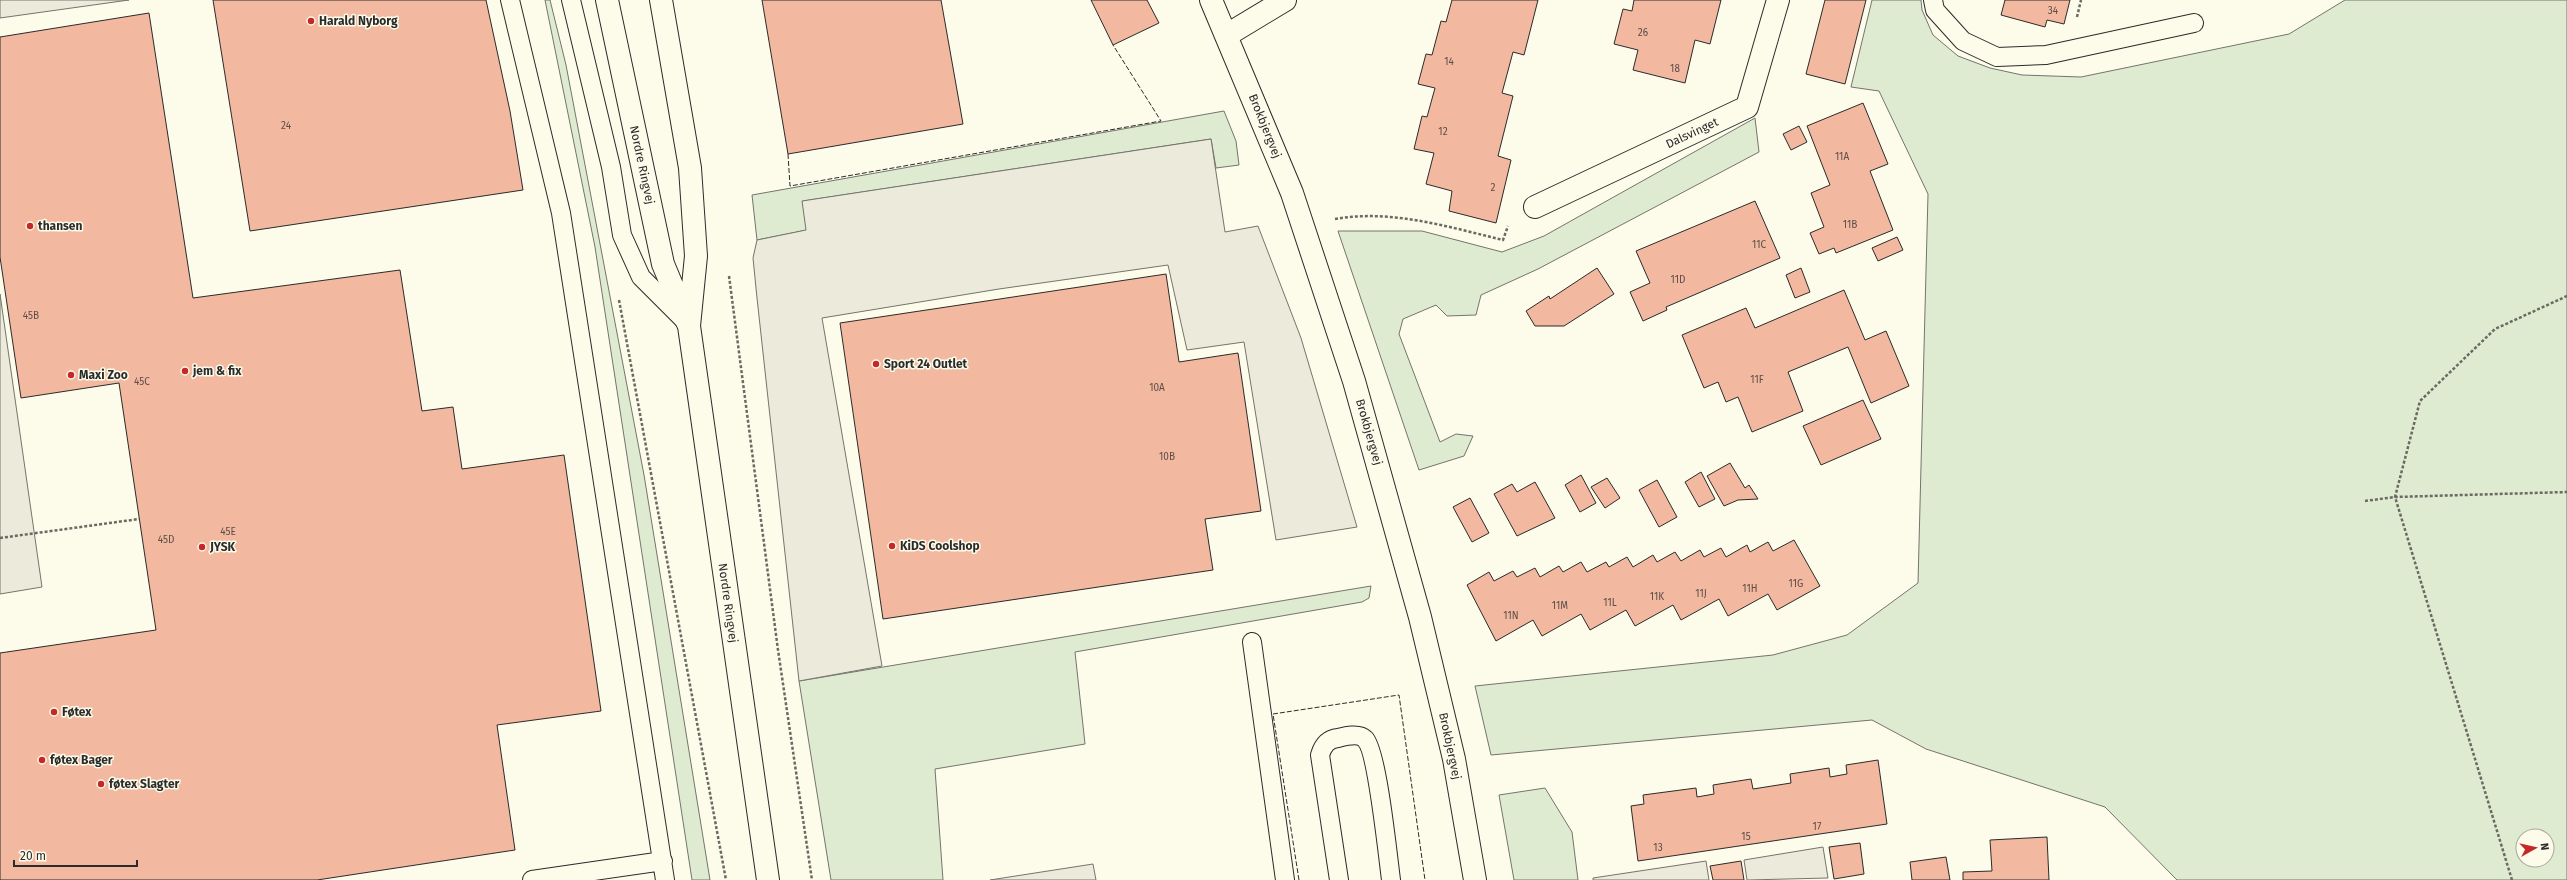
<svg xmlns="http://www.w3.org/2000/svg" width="2567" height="880" font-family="'Fira Sans',sans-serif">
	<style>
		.green { fill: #deebd1; stroke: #74746e; fill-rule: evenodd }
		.parking { fill: #eceadb; stroke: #74746e }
		.building { fill: #f2b8a0; stroke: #2b2b2b }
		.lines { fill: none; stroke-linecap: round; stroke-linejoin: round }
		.lane-casing { stroke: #2b2b2b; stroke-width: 20 }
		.street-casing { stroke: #2b2b2b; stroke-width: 24 }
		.secondary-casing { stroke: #2b2b2b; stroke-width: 24 }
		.path { stroke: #6a6964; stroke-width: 2.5; stroke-dasharray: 3 2; stroke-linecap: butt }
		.lane { stroke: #fdfbea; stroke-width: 18 }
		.street { stroke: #fdfbea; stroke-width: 22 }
		.secondary { stroke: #fdfbea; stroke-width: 22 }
		.fence { stroke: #2b2b2b; stroke-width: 1; stroke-dasharray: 5 2; stroke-linecap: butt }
		.poi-dot { fill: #c62828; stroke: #fdfbea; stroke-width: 1.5 }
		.labels { text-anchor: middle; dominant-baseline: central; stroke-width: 3; stroke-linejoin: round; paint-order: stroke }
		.number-label { font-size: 10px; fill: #5d4e48 }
		.poi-label { font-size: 12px; font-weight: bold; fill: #2b2b2b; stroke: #fdfbea; text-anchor: start }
		.street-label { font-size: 12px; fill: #2b2b2b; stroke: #fdfbea }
	</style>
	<rect width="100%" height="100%" fill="#fdfbea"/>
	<path class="green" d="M545,0H550L566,65L644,475L710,880H692L595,247Z
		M1872,0H1921L1922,10L1933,35L1958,56L1990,68L2022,75L2081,77L2289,34L2345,0H2567V880H2177L2105,807L1926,749L1872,720L1491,755L1475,686L1773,655L1847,635L1918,583L1928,194L1879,91L1851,87ZM2523,836H2547V860H2523Z
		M1224,111L1236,141L1239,165L1216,168L1211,139L803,201L807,230L757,240L752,195Z
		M1755,118L1759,152L1538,269L1481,295L1476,315L1447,316L1436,305L1403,319L1399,334L1440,442L1456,434L1473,436L1464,456L1419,470L1338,231H1422L1502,252L1544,236Z
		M1371,586L1369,598L1362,602L1075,652L1085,744L935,769L943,880H831L799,681Z
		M1545,788L1572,832L1578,880H1514L1499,795Z"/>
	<path class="parking" d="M0,0H129L0,18Z
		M1211,139L1225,232L1258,226L1301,338L1357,527L1276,540L1244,342L1187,350L1168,265L999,289L822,318L882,666L799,681L757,298L753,258L757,240L806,230L802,201Z
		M0,294L42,587L0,594Z
		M1823,847L1828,878L1747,880L1744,860Z
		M1706,861L1709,880H1593V878Z
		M1093,864L1096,880H990Z"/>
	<path class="building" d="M213,0H486L510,111L523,190L250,231Z
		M762,0H941L963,124L788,154Z
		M1091,0H1147L1159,23L1113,45Z
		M1452,0H1538L1524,55L1513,52L1502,93L1513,96L1498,156L1511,160L1496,223L1449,211L1452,191L1426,184L1434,153L1414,149L1422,116L1427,117L1435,88L1418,84L1426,54L1432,55L1441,21L1446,22Z
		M1634,0H1721L1710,44L1695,40L1685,83L1633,70L1638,50L1614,44L1623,9L1632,11Z
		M1825,0H1866L1845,84L1806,74Z
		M2005,0H2070L2064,24L2047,20L2045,27L2001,15Z
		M149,13L193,298L400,270L422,411L453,407L462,469L564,455L601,711L497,725L515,850L317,880H0V653L156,630L119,383L21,398L0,257V37Z
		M1863,103L1888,164L1870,171L1893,230L1836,253L1834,248L1819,254L1810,233L1824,227L1811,193L1830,185L1807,126Z
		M1799,126L1807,142L1791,150L1783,134Z
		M1755,201L1780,258L1666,307L1667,310L1643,321L1630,292L1650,283L1636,251Z
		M1897,237L1903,250L1878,261L1872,248Z
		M1597,268L1614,294L1564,326H1535L1526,311L1549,296L1550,299Z
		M1801,268L1810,292L1795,298L1786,275Z
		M1166,274L1179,362L1238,353L1261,511L1205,519L1213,570L883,619L840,323Z
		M1844,290L1865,340L1886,331L1909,386L1871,403L1848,347L1788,372L1803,411L1752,432L1738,397L1726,402L1718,382L1704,388L1682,335L1746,308L1755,328Z
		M1863,400L1881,439L1821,465L1803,426Z
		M1730,463L1745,488L1749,485L1758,499L1738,500L1724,506L1707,476Z
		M1701,472L1715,499L1699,507L1685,482Z
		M1581,475L1596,503L1580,512L1565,485Z
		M1607,478L1620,498L1605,508L1591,487Z
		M1657,480L1677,517L1659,527L1639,490Z
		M1535,482L1555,518L1517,536L1494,494L1512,484L1517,492Z
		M1470,498L1489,533L1472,542L1453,507Z
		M1794,540L1820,586L1777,610L1768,594L1728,616L1719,599L1681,620L1673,605L1635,626L1626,610L1590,630L1581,614L1542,636L1533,620L1496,641L1467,585L1489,572L1494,581L1513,571L1517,577L1535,568L1540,577L1559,566L1563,572L1581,562L1587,572L1606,562L1609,567L1627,557L1633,567L1653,555L1657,562L1675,552L1681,561L1700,550L1704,557L1721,548L1726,557L1747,545L1750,552L1768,542L1773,551Z
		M1878,760L1887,824L1638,861L1631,806L1644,804L1643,795L1696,788L1697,797L1714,794L1713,785L1751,779L1753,789L1791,783L1790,774L1829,768L1830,777L1847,774L1846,765Z
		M2047,837L2049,880H1963V872L1992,871L1990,840Z
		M1860,843L1864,874L1834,879L1829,847Z
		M1946,857L1950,880H1912L1910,862Z
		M1741,861L1744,880H1713L1710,866Z"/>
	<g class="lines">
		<g class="lane-casing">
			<path id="lane" d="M510,0L561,213L665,880
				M571,0L611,167L622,235L641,277L685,321
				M1933,0L1935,10L1963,41L1997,57L2046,55L2194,23
				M1252,642L1285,880
				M532,880L663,861
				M1339,880L1320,755C1323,745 1328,739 1338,738C1346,736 1359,733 1365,739C1377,750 1388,857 1391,880"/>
		</g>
		<g class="street-casing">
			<path id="street" d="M1211,0L1292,193L1354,381L1420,617L1454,759L1475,880
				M1227,35L1285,0
				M1535,207L1747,107L1778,0"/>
		</g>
		<g class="secondary-casing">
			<path id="secondary" d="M607,0L663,264L688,324
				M661,0L690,168L696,256L689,326L768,880"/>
		</g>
		<path class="path" d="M2077,17L2081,0
			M1335,219C1391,209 1449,227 1503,240L1508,226
			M729,276L778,650L812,880
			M619,300L726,880
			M2365,501L2395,497L2567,492
			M0,538L139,519
			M2512,880L2395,497L2420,401L2495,329L2567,296"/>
		<use href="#lane" class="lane"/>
		<use href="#street" class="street"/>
		<use href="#secondary" class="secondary"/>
		<path class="fence" d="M788,154L790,186L1161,121L1113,45
			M1299,880L1273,714L1399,695L1425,880"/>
	</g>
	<g class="poi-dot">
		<circle cx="311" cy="21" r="4"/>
		<circle cx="30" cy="226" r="4"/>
		<circle cx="876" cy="364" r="4"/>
		<circle cx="185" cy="371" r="4"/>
		<circle cx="71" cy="375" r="4"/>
		<circle cx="892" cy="546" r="4"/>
		<circle cx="202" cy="547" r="4"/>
		<circle cx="54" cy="712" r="4"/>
		<circle cx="42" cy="760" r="4"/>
		<circle cx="101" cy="784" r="4"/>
	</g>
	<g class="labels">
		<g class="number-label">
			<text x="2053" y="11">34</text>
			<text x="1643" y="33">26</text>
			<text x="1449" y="62">14</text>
			<text x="1675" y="69">18</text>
			<text x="286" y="126">24</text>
			<text x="1443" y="132">12</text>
			<text x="1842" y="157">11A</text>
			<text x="1493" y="188">2</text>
			<text x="1850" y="225">11B</text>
			<text x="1759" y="245">11C</text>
			<text x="1678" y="280">11D</text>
			<text x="31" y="316">45B</text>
			<text x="1757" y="380">11F</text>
			<text x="142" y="382">45C</text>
			<text x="1157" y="388">10A</text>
			<text x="1167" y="457">10B</text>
			<text x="228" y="532">45E</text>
			<text x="166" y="540">45D</text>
			<text x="1796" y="584">11G</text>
			<text x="1750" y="589">11H</text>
			<text x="1701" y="594">11J</text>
			<text x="1657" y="597">11K</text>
			<text x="1610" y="603">11L</text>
			<text x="1560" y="606">11M</text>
			<text x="1511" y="616">11N</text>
			<text x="1817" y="827">17</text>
			<text x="1746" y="837">15</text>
			<text x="1658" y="848">13</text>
		</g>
		<g class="poi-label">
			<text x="319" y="21">Harald Nyborg</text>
			<text x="38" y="226">thansen</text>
			<text x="884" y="364">Sport 24 Outlet</text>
			<text x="193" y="371">jem &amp; fix</text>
			<text x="79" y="375">Maxi Zoo</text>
			<text x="900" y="546">KiDS Coolshop</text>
			<text x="210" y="547">JYSK</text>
			<text x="62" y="712">Føtex</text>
			<text x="50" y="760">føtex Bager</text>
			<text x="109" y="784">føtex Slagter</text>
		</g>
		<g class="street-label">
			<text transform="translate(1265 126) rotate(68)">Brokbjergvej</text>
			<text transform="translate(1692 133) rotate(-25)">Dalsvinget</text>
			<text transform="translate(642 165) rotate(78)">Nordre Ringvej</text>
			<text transform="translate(1369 432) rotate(74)">Brokbjergvej</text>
			<text transform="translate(728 603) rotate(82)">Nordre Ringvej</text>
			<text transform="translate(1450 746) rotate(78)">Brokbjergvej</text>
		</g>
	</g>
	<g transform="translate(2535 848) rotate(82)"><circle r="19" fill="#fdfbea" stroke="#a9a89e"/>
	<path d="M0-3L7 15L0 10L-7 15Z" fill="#c62828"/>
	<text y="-6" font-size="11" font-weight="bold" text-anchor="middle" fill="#2b2b2b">N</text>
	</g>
	<path d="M14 860v6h123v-6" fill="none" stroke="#2b2b2b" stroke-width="2"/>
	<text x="20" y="860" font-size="12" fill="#2b2b2b" stroke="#fdfbea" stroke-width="3" paint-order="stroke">20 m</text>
</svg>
